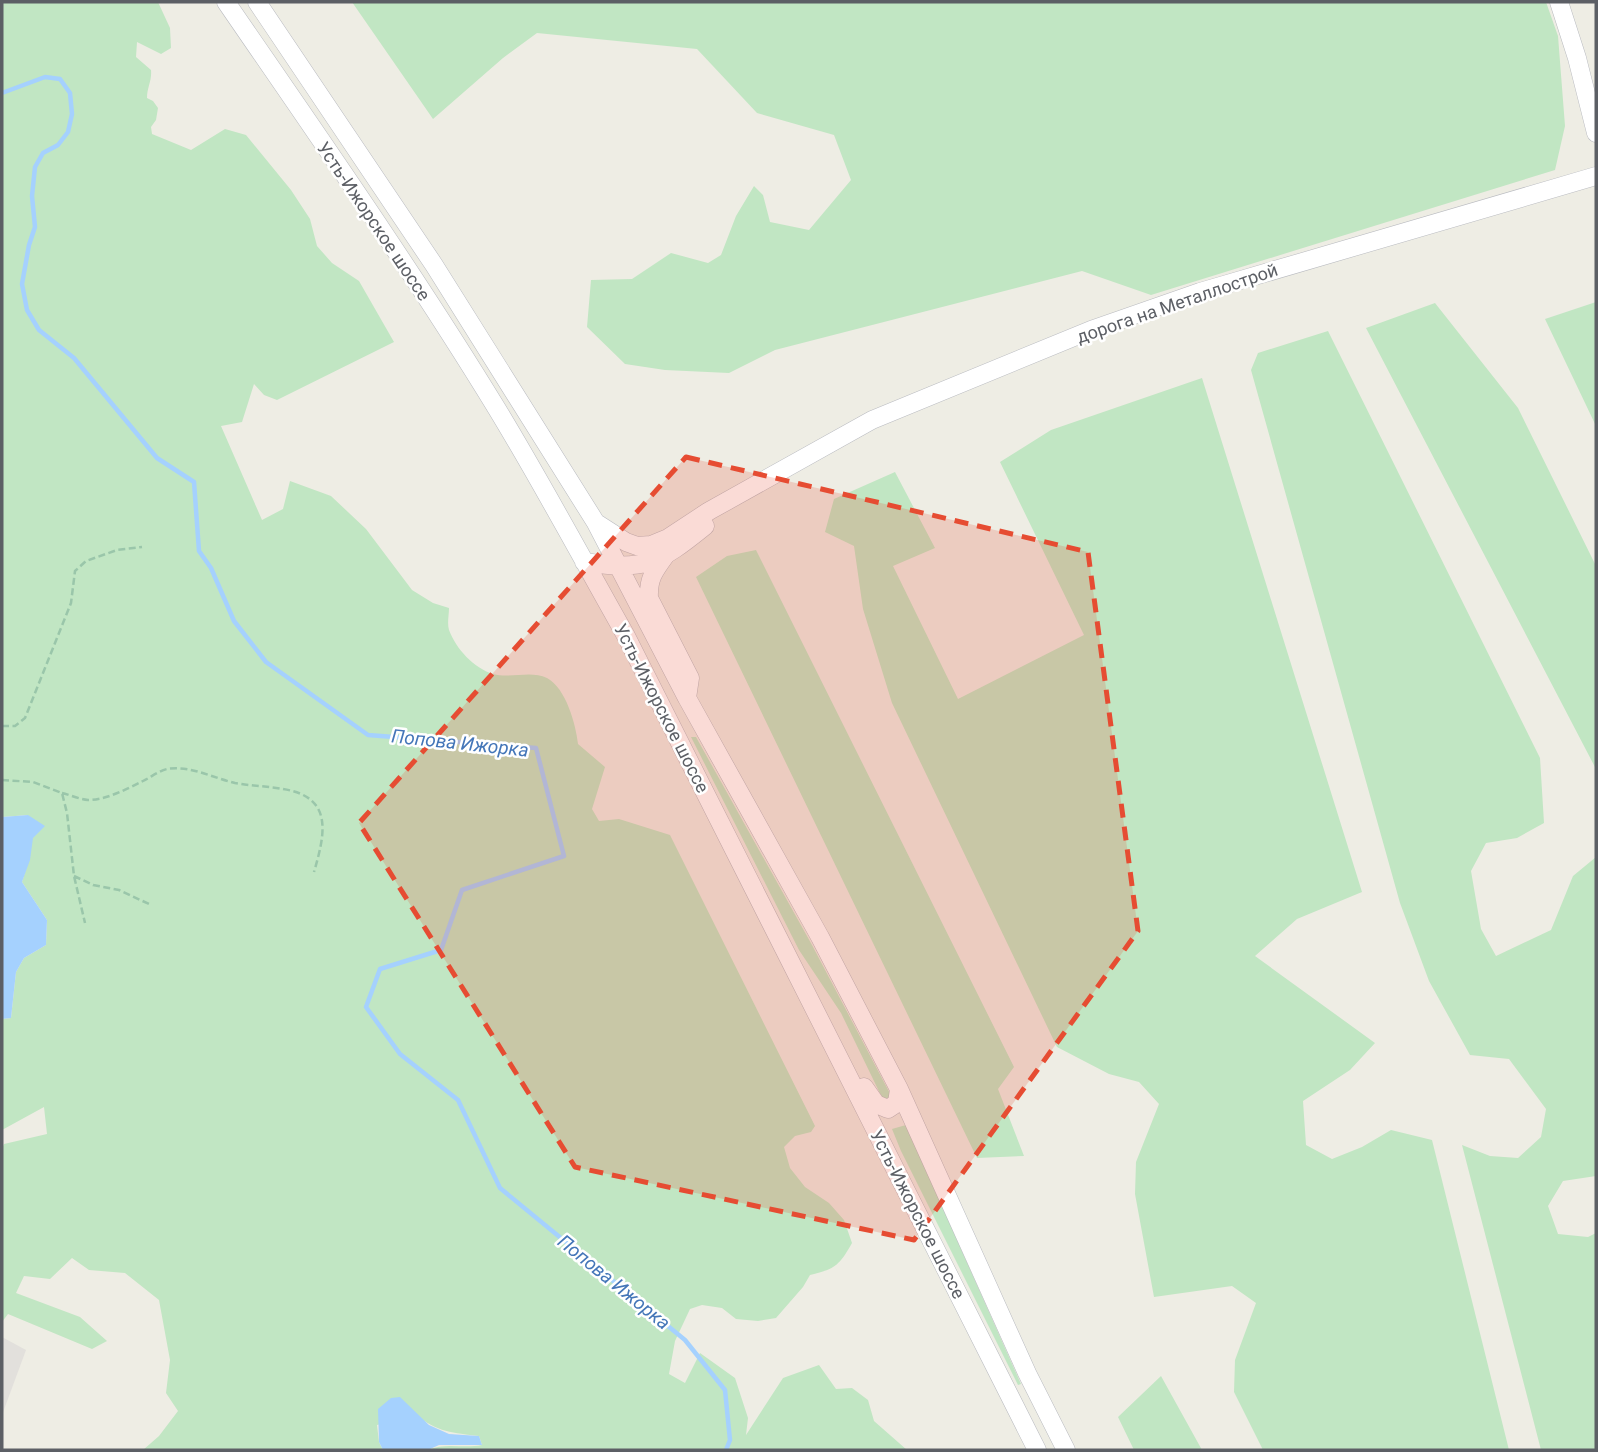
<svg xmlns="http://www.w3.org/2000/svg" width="1598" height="1452" font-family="Roboto,sans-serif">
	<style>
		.industrial { fill: #e2e0dc }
		.green { fill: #c1e6c3 }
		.water { fill: #a5d1fe }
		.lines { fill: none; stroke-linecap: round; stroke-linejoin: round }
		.stream { stroke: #a5d1fe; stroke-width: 4.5 }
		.minor-casing { stroke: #b9bbc0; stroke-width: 19 }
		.path { stroke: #9ac6aa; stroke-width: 2.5; stroke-dasharray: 7 3.5; stroke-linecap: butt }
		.minor { stroke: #fff; stroke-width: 18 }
		.marked { fill: #e64c32; fill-opacity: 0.2; stroke: #e64c32; stroke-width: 5; stroke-dasharray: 14 9; stroke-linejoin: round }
		.labels { text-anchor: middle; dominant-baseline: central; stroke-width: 5; stroke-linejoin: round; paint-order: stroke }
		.street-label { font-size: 18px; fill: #5c5f65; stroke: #fff }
		.water-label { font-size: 19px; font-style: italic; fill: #4476b8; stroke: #fff }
	</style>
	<rect width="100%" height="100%" fill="#eeede4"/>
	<path class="industrial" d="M2,1337L26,1350L2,1415Z"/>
	<path class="green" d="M2,2H158L170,28L171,48L161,54L137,42L136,57L151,70C152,81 147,87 147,98L153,101L158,108L156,120L151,127L152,134L191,150L225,129L246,135L291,190L310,219L317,246L332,263L359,281L394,342L277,400L264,395L254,384L242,422L221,426L262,520L283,509L290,481L331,496L366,529L412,590L433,603L449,608C449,615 447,623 449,630C456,649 474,668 493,674C510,679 530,670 547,678C566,688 576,725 578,744L605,767L592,809L599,821L619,819L670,835L815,1126L811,1132L795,1136L784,1147L790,1168L805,1187L829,1203L844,1220L852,1243C839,1266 835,1269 810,1275L803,1287L776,1318L758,1321L736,1319L722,1308L702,1305L690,1309L675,1341L669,1374L685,1383L700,1353L735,1378L748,1418L746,1435L783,1378L819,1365L836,1389L852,1388L868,1400L874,1421L907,1450H428C446,1442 463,1449 482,1445L479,1436C454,1433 436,1432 417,1415L377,1425L379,1442L383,1450H143L159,1436L178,1411L166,1393L170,1360L159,1300L125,1273L89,1270L72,1258L50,1279L24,1276L16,1293L80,1317L107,1341L92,1349L8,1314L2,1322V1149L4,1144L47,1134L44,1107L2,1130V1019L11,1018L16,972L24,958L46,945L47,920L22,882C31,854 34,844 28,815L2,817Z
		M352,2H1546L1558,36L1565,126L1555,170L1151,295L1082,271L775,350L729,373L665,370L625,364L587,327L591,280L632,279L671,253L708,263L721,255L736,216L754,186L763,195L770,222L809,230L851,180L834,135L757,113L697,49L537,33L503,58L433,119Z
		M1596,302V426L1545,319Z
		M1435,303L1518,408L1596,566V769L1366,328Z
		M1328,331L1540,758L1544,823L1517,838L1486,843L1471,871L1481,929L1496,956L1551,930L1573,876L1596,857V1176L1563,1181L1548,1206L1558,1234L1588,1237L1596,1233V1450H1541L1462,1145L1490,1156L1518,1158L1541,1137L1546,1109L1509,1059L1470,1055L1429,981L1400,903L1251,370L1258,353Z
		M1202,378L1362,892L1297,919L1255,956L1375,1043L1350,1070L1303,1101L1306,1145L1332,1159L1362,1147L1391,1130L1432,1140L1509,1450H1263L1234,1392L1235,1360L1256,1303L1232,1286L1154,1297L1135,1194L1136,1162L1159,1104L1139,1082L1109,1074L1057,1047L892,703L863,609L854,546L825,532L834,499L895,472L935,548L893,566L958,699L1084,635L1000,462L1051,430Z
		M756,550L1014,1067L998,1089L1024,1156L977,1158L696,577L727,556Z
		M691,737H696L812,945L896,1105V1114L889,1112L841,1013L799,950Z
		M906,1125L1021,1384L1018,1385L901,1151L892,1129Z
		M1161,1376L1202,1450H1134L1118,1417Z"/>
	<path class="water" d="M28,815L45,826L33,838L30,860L22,882L47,920L46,945L24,958L16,972L11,1018L2,1019V817Z
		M400,1397L429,1425L449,1434L479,1436L482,1445H439L428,1450H383L379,1442L378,1409L391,1398Z"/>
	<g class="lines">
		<path class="stream" d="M2,93L45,77L60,79L70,93L72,114L68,132L58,145L43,153L35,167L32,196L35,227L29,245L22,284L27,310L39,330L74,358L157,458L194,482L199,551L211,568L234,621L266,662L368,735L536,748L564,856L462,890L441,950L380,969L366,1007L400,1054L458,1100L500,1188L685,1340L725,1390L730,1440L726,1450"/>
		<g class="minor-casing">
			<path id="minor" d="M226,2C318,136 412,270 497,409C542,483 583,560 626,636L1037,1450
				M257,2L434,265L596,523L687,698L820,937L899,1089L1027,1373L1066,1450
				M1559,2L1577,58L1596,133
				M598,524L626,542L637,546L651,545L668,538L709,511L872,420L1091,330L1200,292L1596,176
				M665,556C654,571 648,579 649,598L690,678L687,698
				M584,562C645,571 658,564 705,526
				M864,1087L876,1104L888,1109L897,1103L899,1089"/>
		</g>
		<path class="path" d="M2,726H15L25,718L71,603L75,571L86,561L117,550L142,547
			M2,780L33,782L62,793L67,813L74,876L85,923
			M62,793C70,795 79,799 88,800C106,800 127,789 143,781C151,777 159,771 167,769C190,765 213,778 235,783C251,786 267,786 283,789C334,797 325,834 314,872
			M74,876L93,885L119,890L149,904"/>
		<use href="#minor" class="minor"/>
	</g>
	<path class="marked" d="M686,457L1088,552L1138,931L914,1240L575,1167L359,823Z"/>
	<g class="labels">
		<g class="street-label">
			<text transform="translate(374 221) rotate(56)">Усть-Ижорское шоссе</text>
			<text transform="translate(1177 303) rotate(-19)">дорога на Металлострой</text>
			<text transform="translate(662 708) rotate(63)">Усть-Ижорское шоссе</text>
			<text transform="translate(918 1214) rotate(63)">Усть-Ижорское шоссе</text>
		</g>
		<g class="water-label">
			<text transform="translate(460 743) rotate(6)">Попова Ижорка</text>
			<text transform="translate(614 1282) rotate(39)">Попова Ижорка</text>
		</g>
	</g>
	<rect width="1598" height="1452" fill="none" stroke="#5c5f65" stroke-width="7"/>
</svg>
